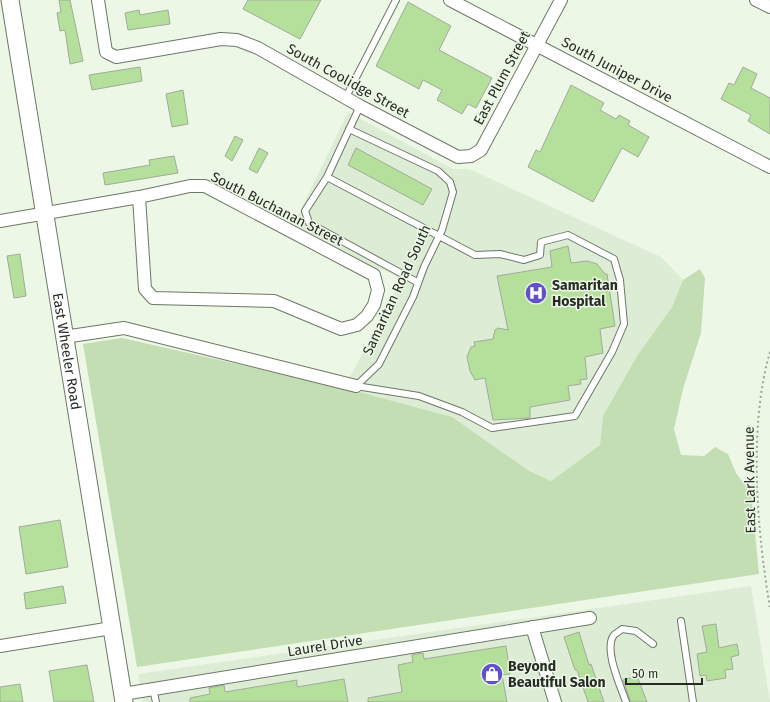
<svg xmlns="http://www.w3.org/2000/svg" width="770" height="702" font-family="'Fira Sans',sans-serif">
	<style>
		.built { fill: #ddedd5 }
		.green { fill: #c2deb2 }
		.building { fill: #b5e09c; stroke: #a1ab9b }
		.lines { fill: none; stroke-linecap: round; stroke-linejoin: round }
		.service-casing { stroke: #6d7768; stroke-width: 8 }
		.minor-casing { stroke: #6d7768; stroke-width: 14 }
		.secondary-casing { stroke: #6d7768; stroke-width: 19 }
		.path { stroke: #9da599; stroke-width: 2; stroke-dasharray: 2 3; stroke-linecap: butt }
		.service { stroke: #fff; stroke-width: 6 }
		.minor { stroke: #fff; stroke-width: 12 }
		.secondary { stroke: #fff; stroke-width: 17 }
		.labels { text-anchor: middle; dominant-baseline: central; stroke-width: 3; stroke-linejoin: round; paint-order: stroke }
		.street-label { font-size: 14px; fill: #272b25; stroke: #ecf7e6 }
		.poi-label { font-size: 14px; font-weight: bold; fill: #272b25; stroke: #ecf7e6; text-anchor: start }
	</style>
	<rect width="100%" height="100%" fill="#ecf7e6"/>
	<path class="built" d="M348,112L453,169H469L661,257L683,280L672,307L637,356L603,416L600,445L551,481L344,388L402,279L292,228Z
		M751,586L770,702H143L138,674Z"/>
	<path class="green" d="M700,269L705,278L701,333L683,389L674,429L681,455L704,456L715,447L728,454L736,473L751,493L759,574L137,667L83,344L122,338L344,388L452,417L529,471L551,481L600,445L603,416L637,356L672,307L683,280Z"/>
	<path class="building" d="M59,0H70L83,61L70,64L65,30L60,31L57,13L61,12Z
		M248,0H321L300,39L243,9Z
		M408,2L451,26L439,50L492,78L476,108L468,104L462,114L437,100L442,90L423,80L419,89L376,66Z
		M139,10L140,15L168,10L170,24L128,30L125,13Z
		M140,67L142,81L92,90L89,75Z
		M743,67L757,74L751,88L770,98V134L748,121L751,115L721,99L729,83L734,85Z
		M571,85L604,103L600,110L616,119L619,115L630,121L628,125L649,137L638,157L622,148L593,202L528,167L536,150L540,152Z
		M183,90L188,124L172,127L166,94Z
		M235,136L243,140L232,161L225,156Z
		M259,148L268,153L257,173L249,169Z
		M356,148L432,189L423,205L348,165Z
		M174,156L178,173L105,185L103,173L150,165L149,160Z
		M568,246L571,263L587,261L597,264L605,274H607L615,326L600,329L603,353L585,357L587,379L580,380L581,384L568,386L570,400L530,407V418L493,420L485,378L475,380L470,371L467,357L471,347L475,346L474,342L493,339L495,330L498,328L508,330L497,276L552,267L550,251Z
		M20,254L26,296L14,298L7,256Z
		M60,520L68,567L26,574L19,527Z
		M63,586L66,603L26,609L24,593Z
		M716,624L719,648L737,644L739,655L731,657L733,669L725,670L726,678L707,681L706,675L700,676L697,654L707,652L702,626Z
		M579,632L589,665L591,664L604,702H588L577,670H575L564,637Z
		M506,646L510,674L502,675L507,702H368V698L402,692L398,665L413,662L412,655L423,653L424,659Z
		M87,665L94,702H54L49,671Z
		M637,676L647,702H631L623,680Z
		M344,679L348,702H190V698L210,694L209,688L224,685L225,692L297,680V687Z
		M20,684L23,702H0V687Z"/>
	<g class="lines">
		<g class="service-casing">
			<path id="service" d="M346,97L396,0
				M360,106L327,177L305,211L309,223L417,282
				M349,129L438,171L450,182L453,192L442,230L424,267L413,297L379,364L356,386
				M327,177L475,255L500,254L524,260L540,255L541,242L568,235L614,259L620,280L624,324L612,352L575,416L492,428L462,412L419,396L356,386
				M681,621L693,702
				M153,689L156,702
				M626,702C621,687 603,649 614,635C616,633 620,631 622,629L636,631L653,644"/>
		</g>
		<g class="minor-casing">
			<path id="minor" d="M98,0L106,52L116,57L221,39L237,40L258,48L360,106L458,157L471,156L481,150L561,0
				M450,0L770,167
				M756,0L770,7
				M0,221L139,197L190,186H205L374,275L378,290L374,305L367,316L357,325L341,329L274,301L153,298L145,289L139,197
				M64,337L124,328L356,386
				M532,627L555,702
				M0,646L112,628
				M123,694L590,618"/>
		</g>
		<g class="secondary-casing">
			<g id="secondary">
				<path id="s1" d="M10,0L124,702"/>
			</g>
		</g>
		<path class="path" d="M770,352C748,427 757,531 770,608"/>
		<use href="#service" class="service"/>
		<use href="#minor" class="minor"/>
		<use href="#secondary" class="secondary"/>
	</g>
	<defs>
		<g id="hospital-disc" transform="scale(1.15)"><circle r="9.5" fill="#6151c9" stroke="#ecf7e6"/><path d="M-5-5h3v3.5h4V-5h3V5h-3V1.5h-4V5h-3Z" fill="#fff"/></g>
		<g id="shop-disc" transform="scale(1.15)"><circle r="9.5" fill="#6151c9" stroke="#ecf7e6"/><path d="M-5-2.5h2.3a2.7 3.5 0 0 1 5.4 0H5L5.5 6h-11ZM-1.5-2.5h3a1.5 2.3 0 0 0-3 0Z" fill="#fff"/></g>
	</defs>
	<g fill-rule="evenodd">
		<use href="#hospital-disc" x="536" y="293"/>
		<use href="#shop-disc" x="492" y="674"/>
	</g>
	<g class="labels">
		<g class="street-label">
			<text transform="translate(617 70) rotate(28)">South Juniper Drive</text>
			<text transform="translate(502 78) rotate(-62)">East Plum Street</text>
			<text transform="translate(348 81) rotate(29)">South Coolidge Street</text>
			<text transform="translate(277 209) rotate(27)">South Buchanan Street</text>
			<text transform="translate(397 290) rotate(-65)">Samaritan Road South</text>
			<text stroke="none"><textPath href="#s1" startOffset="356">East Wheeler Road</textPath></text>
			<text transform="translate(750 480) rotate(-91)">East Lark Avenue</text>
			<text transform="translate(325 646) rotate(-9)">Laurel Drive</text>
		</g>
		<g class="poi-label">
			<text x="552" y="285">Samaritan<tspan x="552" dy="16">Hospital</tspan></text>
			<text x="508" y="666">Beyond<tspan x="508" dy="16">Beautiful Salon</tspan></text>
		</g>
	</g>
	<path d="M626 678v6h76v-6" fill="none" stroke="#272b25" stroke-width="2"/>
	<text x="632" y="678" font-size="12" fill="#272b25" stroke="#ecf7e6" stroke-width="3" paint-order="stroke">50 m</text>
</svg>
